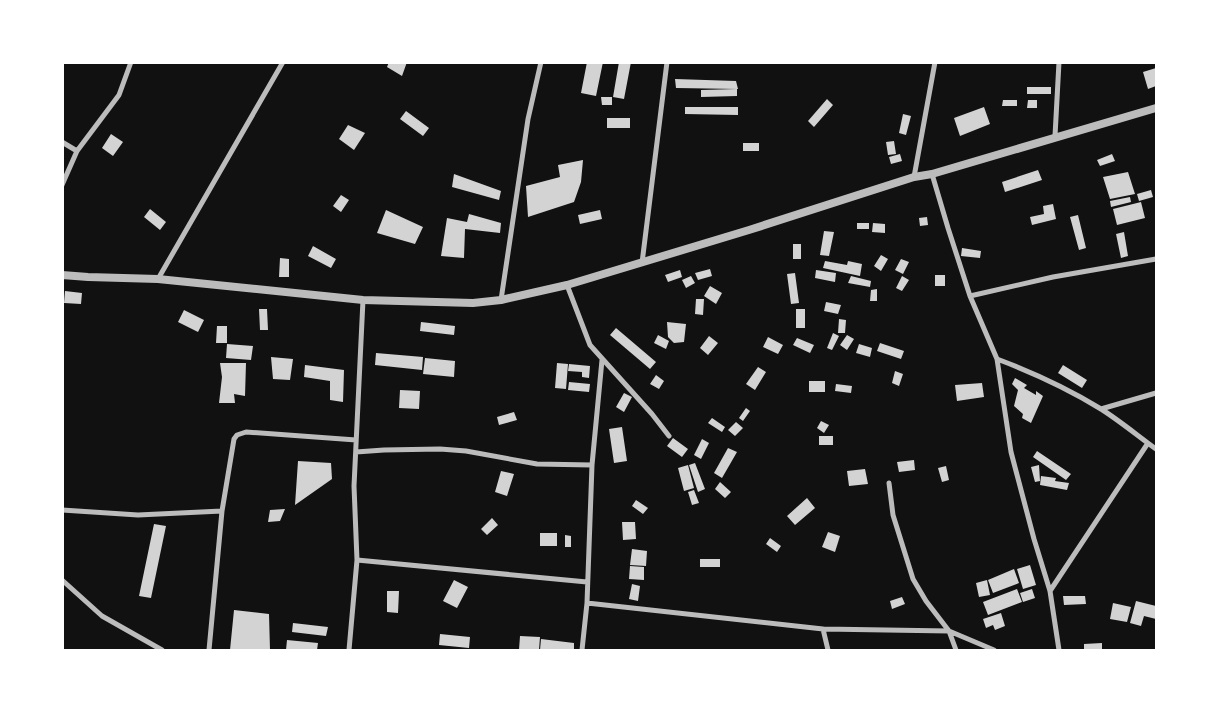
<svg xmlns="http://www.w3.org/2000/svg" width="1219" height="713" font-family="Lato,sans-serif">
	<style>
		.building { fill: #d3d3d3 }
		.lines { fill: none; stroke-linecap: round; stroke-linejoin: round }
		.minor { stroke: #bcbcbc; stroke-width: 5 }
		.tertiary { stroke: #bcbcbc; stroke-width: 8 }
	</style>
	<rect width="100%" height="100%" fill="#111"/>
	<path class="building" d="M389,62H407L402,76L387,67Z
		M587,62H603L596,96L581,93Z
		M619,62H631L624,99L613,97Z
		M1156,68V86L1148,89L1143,72Z
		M675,79L736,81L738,89L676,88Z
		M1027,87H1051V94H1027Z
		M737,89V96L701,97V90Z
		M601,97H612V105H602Z
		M827,99L833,105L814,127L808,121Z
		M1003,100H1017V106H1002Z
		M1028,100H1037V108H1027Z
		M685,107H738V115L685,114Z
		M984,107L990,124L960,136L954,118Z
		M406,111L429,128L423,136L400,119Z
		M903,114L911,116L906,135L899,133Z
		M607,118H630V128H607Z
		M348,125L365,133L354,150L339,139Z
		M111,134L123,142L113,156L102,148Z
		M894,141L896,154L888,155L886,142Z
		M743,143H759V151H743Z
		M900,154L902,161L891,164L889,157Z
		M1112,154L1115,161L1100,166L1097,160Z
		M583,160L581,182L574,202L528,217L526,186L560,177L558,165Z
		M1038,170L1042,180L1005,192L1002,182Z
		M1128,172L1135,194L1110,199L1103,177Z
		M454,174L501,191L499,200L452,187Z
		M1151,190L1153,197L1139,201L1137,194Z
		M341,195L349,200L341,212L333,206Z
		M1130,197L1131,202L1111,207L1110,201Z
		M1141,202L1145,218L1117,225L1113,209Z
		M1053,204L1056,219L1032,225L1030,217L1044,214L1043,206Z
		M150,209L166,222L160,230L144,217Z
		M386,210L423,227L415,244L377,233Z
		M600,210L602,219L580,224L578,215Z
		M469,214L501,223L500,233L465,229L464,258L441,256L447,218L467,222Z
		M1078,215L1086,248L1079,250L1070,217Z
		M927,217L928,225L920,226L919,218Z
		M857,223H869V229H857Z
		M873,223L885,224V233L872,232Z
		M824,231L834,232L829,256L820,255Z
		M1124,232L1128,256L1121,258L1116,234Z
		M793,244H801V259H793Z
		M313,246L336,259L331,268L308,256Z
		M962,248L981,251L980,258L961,256Z
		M881,255L888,259L881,271L874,266Z
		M280,258L289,259V277H279Z
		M901,259L909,262L903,274L895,270Z
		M825,261L847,265L848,261L862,264L860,276L823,268Z
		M710,269L712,276L698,280L695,273Z
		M680,270L682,277L668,282L665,275Z
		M816,270L836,273L835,282L815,278Z
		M795,273L799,303L791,304L787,274Z
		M935,275H945V286H935Z
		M691,276L695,283L686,288L682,280Z
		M851,276L871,281L870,287L848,283Z
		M902,276L909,280L902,291L896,288Z
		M710,286L722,293L716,304L704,296Z
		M877,289V301H870L871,290Z
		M65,291L82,293L81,304L64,303Z
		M696,299H704L703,315L695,314Z
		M826,302L841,305L838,314L824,311Z
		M259,309H267L268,330H260Z
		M796,309H805V328H796Z
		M184,310L204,320L198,332L178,322Z
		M839,319L846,320L845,333H838Z
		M421,322L455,326L454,335L420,331Z
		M667,322L686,324L684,342L674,343L668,337Z
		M217,326H227V343H216Z
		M616,328L656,362L650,369L610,335Z
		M833,333L839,336L832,350L827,348Z
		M658,335L669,341L666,349L654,343Z
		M847,335L854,339L847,350L840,345Z
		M709,336L718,343L708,355L700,348Z
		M768,337L783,345L778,354L763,347Z
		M797,338L814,345L810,353L793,345Z
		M880,343L904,351L901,359L877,351Z
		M227,344L253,346L251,360L226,358Z
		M859,344L872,348L870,357L856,353Z
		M376,353L423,357L422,370L375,365Z
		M271,357L293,359L290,380L273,379Z
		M425,358L455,361L454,377L423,374Z
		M220,363H246L245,396L234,394L235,403H219L222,377Z
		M557,363L568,364L566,389L555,388Z
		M569,364L590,366L589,378L582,377V372L568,371Z
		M305,365L344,370L343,402L330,400V381L304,377Z
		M1063,365L1087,380L1082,388L1058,373Z
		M758,367L766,372L755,390L746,384Z
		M895,371L903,374L899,386L892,383Z
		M656,375L664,381L659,389L650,384Z
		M1015,378L1027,385L1024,388L1036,395V391L1043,396L1031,423L1022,418L1023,414L1014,406L1018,390L1012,384Z
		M809,381H825V392H809Z
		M569,382L590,384L589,392L568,390Z
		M982,383L984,397L957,401L955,385Z
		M836,384L852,386L851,393L835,391Z
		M400,390L420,391L419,409L399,408Z
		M624,393L632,397L624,412L616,407Z
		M746,408L750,411L743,421L739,418Z
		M514,412L517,420L499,425L497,417Z
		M712,418L725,427L722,432L708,423Z
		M821,421L829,425L824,433L817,428Z
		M736,422L743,428L735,436L728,430Z
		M622,427L627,461L614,463L609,429Z
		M819,436H833V445H819Z
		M673,438L688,449L682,457L667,446Z
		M702,439L709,443L701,459L694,455Z
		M728,448L737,452L722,478L714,473Z
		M1037,451L1071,474L1066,480L1033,457Z
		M914,460L915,470L899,472L897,462Z
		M298,461L331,463L332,479L295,505Z
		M695,463L705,489L698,492L689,465Z
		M688,465L694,488L684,491L678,468Z
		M1039,465L1040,481L1035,482L1031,467Z
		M946,466L949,480L942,482L938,468Z
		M865,469L868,484L849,486L847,471Z
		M501,471L514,474L507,496L495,492Z
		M1041,476L1056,478L1055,481L1069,483L1067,490L1040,485Z
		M720,482L731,492L725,498L715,489Z
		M694,490L699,503L692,505L688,492Z
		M807,498L815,508L795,525L787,516Z
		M636,500L648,508L643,514L632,506Z
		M285,509L280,521L268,522L270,510Z
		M492,518L498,525L487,535L481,529Z
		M622,522H635L636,539L623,540Z
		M154,524L166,526L151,598L139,596Z
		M828,532L840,536L835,552L822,547Z
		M540,533H557V546H540Z
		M565,535L571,536V547H565Z
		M770,538L781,546L777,552L766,544Z
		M632,549L647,551L646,566L630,565Z
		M700,559H720V567H700Z
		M1030,565L1036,585L1023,589L1017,569Z
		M630,566L644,567V580L629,579Z
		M1014,569L1019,583L993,593L988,580Z
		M454,580L468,587L457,608L443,601Z
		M987,580L990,595L979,597L976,583Z
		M632,584L640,586L638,601L629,599Z
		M1017,589L1022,602L988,615L983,602Z
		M1032,589L1035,598L1023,602L1020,593Z
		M387,591H399L398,613L387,612Z
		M1063,596H1085L1086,604L1064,605Z
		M902,597L905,604L892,609L890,601Z
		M1136,601L1156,606V619L1144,616L1141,626L1130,623Z
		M1113,603L1131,607L1127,622L1110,619Z
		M234,610L269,614L270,650H230Z
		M1001,613L1005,626L995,630L993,625L986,628L983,619Z
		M293,623L328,627L326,636L292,632Z
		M440,634L470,637L469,648L439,645Z
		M520,636L540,637L539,650H519Z
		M541,639L574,643V650H540Z
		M287,640L318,643L317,650L298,649V650H286Z
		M1102,643V650H1084V644Z"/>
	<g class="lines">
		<path class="minor" d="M1055,136L1059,62
			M62,142L77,151
			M932,174L948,228L970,296L997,359L1011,452L1034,539L1050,591L1059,650
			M914,177L935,62
			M62,185L77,151L119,95L131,62
			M642,263L667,62
			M158,279L283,62
			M567,285L590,345L652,414L669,436
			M970,296L1053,277L1156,259
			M501,300L528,119L541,62
			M997,359C1034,373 1067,388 1101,409C1120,421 1138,436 1156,449
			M1101,409L1156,393
			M356,452L384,450L440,449L466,451L537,464L592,465
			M889,483L893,515L913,579L926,601L949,631L956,650
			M62,510L138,515L222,511
			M357,560L587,582
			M62,580L102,616L162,650
			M1050,591L1148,443
			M587,603L823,629L949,631L994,650
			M823,629L828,650
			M209,650L222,511L234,439L237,435L246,432L356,440
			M349,650L357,560L354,486L363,300
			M582,650L587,603L592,465L602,360"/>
		<path class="tertiary" d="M62,275L88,277L158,279L363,300L473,303L501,300L567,285L749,230L914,177L932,174L1156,108"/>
	</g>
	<rect width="1219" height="713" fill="none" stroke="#ffffff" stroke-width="128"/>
</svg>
